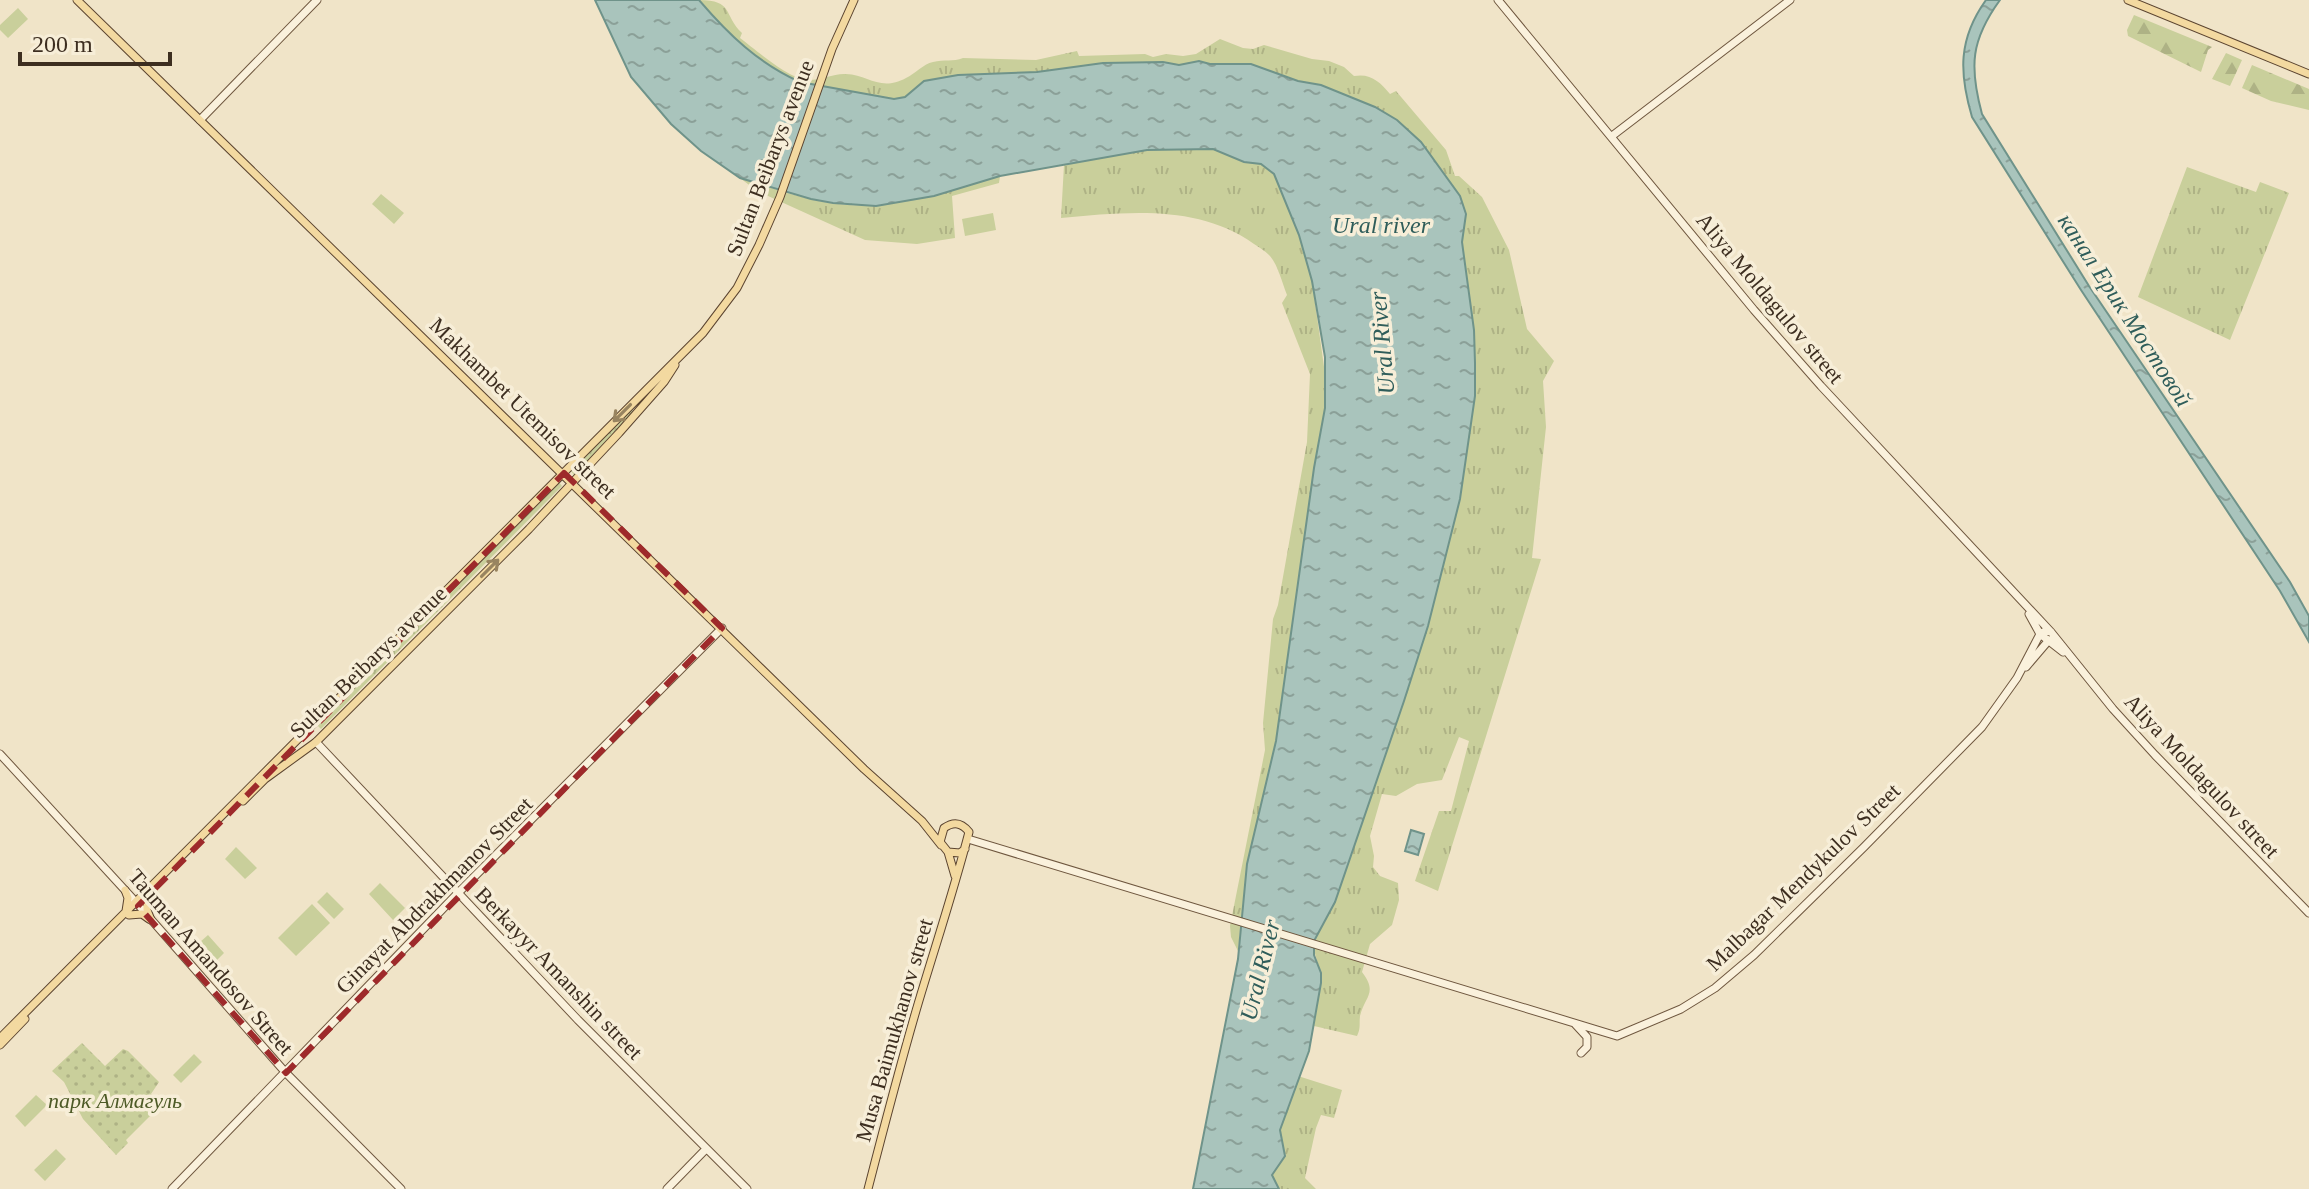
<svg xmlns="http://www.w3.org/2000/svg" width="2309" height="1189" font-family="'Times New Roman',serif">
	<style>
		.grass { fill: url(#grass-tufts) }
		.forest { fill: url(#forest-firs) }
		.park { fill: url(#park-dots) }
		.garden { fill: #c9cf9b }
		.water { fill: url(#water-ripples); stroke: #6f938a; stroke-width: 2 }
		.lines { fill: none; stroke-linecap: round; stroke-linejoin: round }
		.secondary-casing { stroke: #6f573f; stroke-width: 9 }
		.primary-casing { stroke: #5b4430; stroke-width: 9 }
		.secondary { stroke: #faf1dc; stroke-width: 7 }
		.primary { stroke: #f3d9a0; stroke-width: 7 }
		.oneway { stroke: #988460 }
		.marked { fill: none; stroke: #9e2a2b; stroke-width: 6; stroke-dasharray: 16 10; stroke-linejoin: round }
		.labels { text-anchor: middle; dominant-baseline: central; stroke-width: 7; stroke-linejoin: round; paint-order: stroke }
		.street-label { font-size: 22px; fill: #3d2e20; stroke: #f7eed8 }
		.park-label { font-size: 22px; font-style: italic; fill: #4d5a26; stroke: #f7eed8 }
		.water-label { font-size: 24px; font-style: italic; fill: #2f5d5a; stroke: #f7eed8 }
	</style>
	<defs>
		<pattern id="grass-tufts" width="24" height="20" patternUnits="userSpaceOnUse" patternTransform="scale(2)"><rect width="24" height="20" fill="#c9cf9b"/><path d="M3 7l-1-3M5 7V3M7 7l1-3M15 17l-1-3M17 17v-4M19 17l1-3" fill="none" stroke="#aeb285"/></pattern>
		<pattern id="forest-firs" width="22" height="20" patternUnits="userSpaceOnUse" patternTransform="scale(2)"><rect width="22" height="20" fill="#c9cf9b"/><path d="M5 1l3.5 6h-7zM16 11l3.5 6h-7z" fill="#aeb285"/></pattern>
		<pattern id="park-dots" width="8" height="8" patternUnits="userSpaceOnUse" patternTransform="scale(2)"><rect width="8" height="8" fill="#c9cf9b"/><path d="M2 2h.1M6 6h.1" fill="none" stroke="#aeb285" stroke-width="1.8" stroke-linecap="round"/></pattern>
		<pattern id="water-ripples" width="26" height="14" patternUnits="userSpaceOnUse" patternTransform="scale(2)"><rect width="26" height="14" fill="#a9c4bc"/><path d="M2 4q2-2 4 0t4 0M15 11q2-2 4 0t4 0" fill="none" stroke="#8ba098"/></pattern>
	</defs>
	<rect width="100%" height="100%" fill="#f0e4c8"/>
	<path class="grass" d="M699,0C734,0 723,15 742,33L740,38C756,50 790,80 809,80C821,80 835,73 846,74C869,75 880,92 906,78C915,74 923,64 933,62C944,59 953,62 963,58L1036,60L1077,51L1079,56L1145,54L1153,57L1166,54L1183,56L1196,54L1220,39L1243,48L1253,49L1264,45L1312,59L1329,61L1344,67L1354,76C1371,73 1380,82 1390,94L1396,91L1446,150L1455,176H1459L1482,197L1509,250L1527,329L1554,361L1543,381L1546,427L1532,558L1541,559L1438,891L1415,881L1439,811H1451L1469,741L1459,737L1442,780L1417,784L1396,796L1382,794L1370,836L1374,856L1373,867L1380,876L1398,883L1399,900L1392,925L1370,944L1362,972C1378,993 1365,996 1360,1016C1359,1024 1361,1028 1357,1036L1314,1026L1322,977L1313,947L1321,925L1335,902L1428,626L1460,499L1475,396V363L1474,330L1462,242L1466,214L1460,196L1421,142L1397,120L1375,107L1321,85L1298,81L1251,64H1210L1199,61L1179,65L1163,62L1103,63L1037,72L958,75L924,81L905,97L894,99L800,82C758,63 729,35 699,0Z
		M1213,149L1244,162L1261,164L1274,174L1299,235L1312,281L1326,381L1325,408L1314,468L1276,741L1247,864L1238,951L1231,937L1230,926L1265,750L1263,723L1273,619L1278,605L1307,442L1310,374L1282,303L1287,295C1282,283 1278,264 1269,255C1265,251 1259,247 1254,244C1198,204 1127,212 1061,218L1064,165L1146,150Z
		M2187,167L2256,192L2260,182L2289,193L2230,340L2138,297Z
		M1000,176L999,183L952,196L955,238L917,244L865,240L757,191L740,178C770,187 799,198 830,203C888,212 945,193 1000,176Z
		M630,408L634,412L574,475L571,471Z
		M559,482L562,486L321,729L317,725Z
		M1298,1076L1342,1090L1334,1118L1321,1115L1316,1128L1305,1178L1316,1189H1279L1273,1179V1172L1283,1159L1280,1130Z"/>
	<path class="forest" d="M2134,15L2212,47L2208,50L2201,72L2128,36L2127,30Z
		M2226,53L2242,60L2230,86L2212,79Z
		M2252,65L2309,89V110L2271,101L2242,88Z"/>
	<path class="park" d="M82,1043L105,1066L123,1049L128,1051L159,1082L151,1094L161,1105L126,1140L128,1143L116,1155L83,1119L64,1082L52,1071Z"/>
	<path class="garden" d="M18,8L28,19L8,38L0,30V25Z
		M381,194L404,213L394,224L372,204Z
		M993,213L996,230L965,236L962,219Z
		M236,847L257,868L245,879L225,859Z
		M380,883L405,908L393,920L369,894Z
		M327,892L344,909L334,919L317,902Z
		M312,904L330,923L296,956L278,938Z
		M208,935L224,953L215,962L199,943Z
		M194,1054L202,1062L181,1083L173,1075Z
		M36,1095L47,1105L25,1127L15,1116Z
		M56,1149L66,1159L45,1181L34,1170Z"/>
	<path class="water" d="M595,0H699C729,35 758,63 800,82L894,99L905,97L924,81L958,75L1037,72L1103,63L1163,62L1179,65L1199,61L1210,64H1251L1298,81L1321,85L1375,107L1397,120L1421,142L1460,196L1466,214L1462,242L1474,330L1475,363V396L1460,499L1428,626L1404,701L1335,902L1314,941V955L1321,973V983L1309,1051L1280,1130L1285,1156L1272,1175L1279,1189H1193L1238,959L1247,864L1276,741L1314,468L1325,408V357L1312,281L1299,235L1274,174L1261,164L1244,162L1213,149L1147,150L1000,176L934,196L876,206L833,203L811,199L740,178L701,151L671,124L631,77Z
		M1986,0H2000C1971,40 1969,66 1982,114L2089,286L2290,582L2309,616V642L2280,591L2081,290L1972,117C1959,73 1958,39 1986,0Z
		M1411,830L1424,834L1418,855L1405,851Z"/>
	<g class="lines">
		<g class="secondary-casing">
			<path id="secondary" d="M1498,0L1754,310L1821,386L2051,632L2113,709L2155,755L2309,913
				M200,120L317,0
				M1612,136L1790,0
				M2029,614L2040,634L2063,652
				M2026,667L2049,640
				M316,742L578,1020L747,1189
				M0,754L134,900L286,1073L401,1189
				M968,839L1617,1036L1681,1009L1715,988L1754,955L1864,847L1982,727L2017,678L2040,634L2045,631L2051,632
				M1575,1024L1587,1037V1047L1581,1053
				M172,1189L457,894L722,628
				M667,1189L706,1149"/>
		</g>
		<g class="primary-casing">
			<path id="primary" d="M77,0L864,769L922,821L941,845
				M2128,0L2309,74
				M243,801L265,779L316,742L529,529L619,433L664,382L675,365
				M948,852L955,876
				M125,890L128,898L126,911
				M147,896V910L151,920
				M129,915L142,914L149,919
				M0,1038L703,333L737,288L759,245L780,197L832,49L854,0
				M0,1045L25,1019
				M868,1189C884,1127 900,1065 918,1004C935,947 954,890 969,832C962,823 954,821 944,828L940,842L948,852L960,853L965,849"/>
		</g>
		<use href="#secondary" class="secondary"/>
		<use href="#primary" class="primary"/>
	</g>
	<defs><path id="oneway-shaft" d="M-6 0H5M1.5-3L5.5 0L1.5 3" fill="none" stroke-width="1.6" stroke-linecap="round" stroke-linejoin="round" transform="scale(2)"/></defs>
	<g class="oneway">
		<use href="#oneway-shaft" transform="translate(622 413) rotate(135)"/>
		<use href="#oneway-shaft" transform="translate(490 568) rotate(-45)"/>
	</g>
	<path class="marked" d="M564,473L722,628L286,1073L138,906Z"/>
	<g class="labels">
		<g class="street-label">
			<text transform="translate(770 158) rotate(-69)">Sultan Beibarys avenue</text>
			<text transform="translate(1770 298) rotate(50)">Aliya Moldagulov street</text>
			<text transform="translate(523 408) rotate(44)">Makhambet Utemisov street</text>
			<text transform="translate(368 662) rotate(-44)">Sultan Beibarys avenue</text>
			<text transform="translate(2202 776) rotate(47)">Aliya Moldagulov street</text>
			<text transform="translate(1803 877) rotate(-44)">Malbagar Mendykulov Street</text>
			<text transform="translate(434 895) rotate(-45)">Ginayat Abdrakhmanov Street</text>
			<text transform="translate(211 962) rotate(49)">Tauman Amandosov Street</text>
			<text transform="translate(559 973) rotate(46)">Berkayyr Amanshin street</text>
			<text transform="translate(894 1030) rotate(-74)">Musa Baimukhanov street</text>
		</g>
		<g class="park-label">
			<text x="115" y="1100">парк Алмагуль</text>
		</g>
		<g class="water-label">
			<text x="1381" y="225">Ural river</text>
			<text transform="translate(2125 310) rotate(57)">канал Ерик Мостовой</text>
			<text transform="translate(1382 343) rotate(-95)">Ural River</text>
			<text transform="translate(1260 970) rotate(-76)">Ural River</text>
		</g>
	</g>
	<path d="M20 52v12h150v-12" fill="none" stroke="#3d2e20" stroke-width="4"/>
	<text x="32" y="52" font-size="24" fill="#3d2e20" stroke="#f7eed8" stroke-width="6" paint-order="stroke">200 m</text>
</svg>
